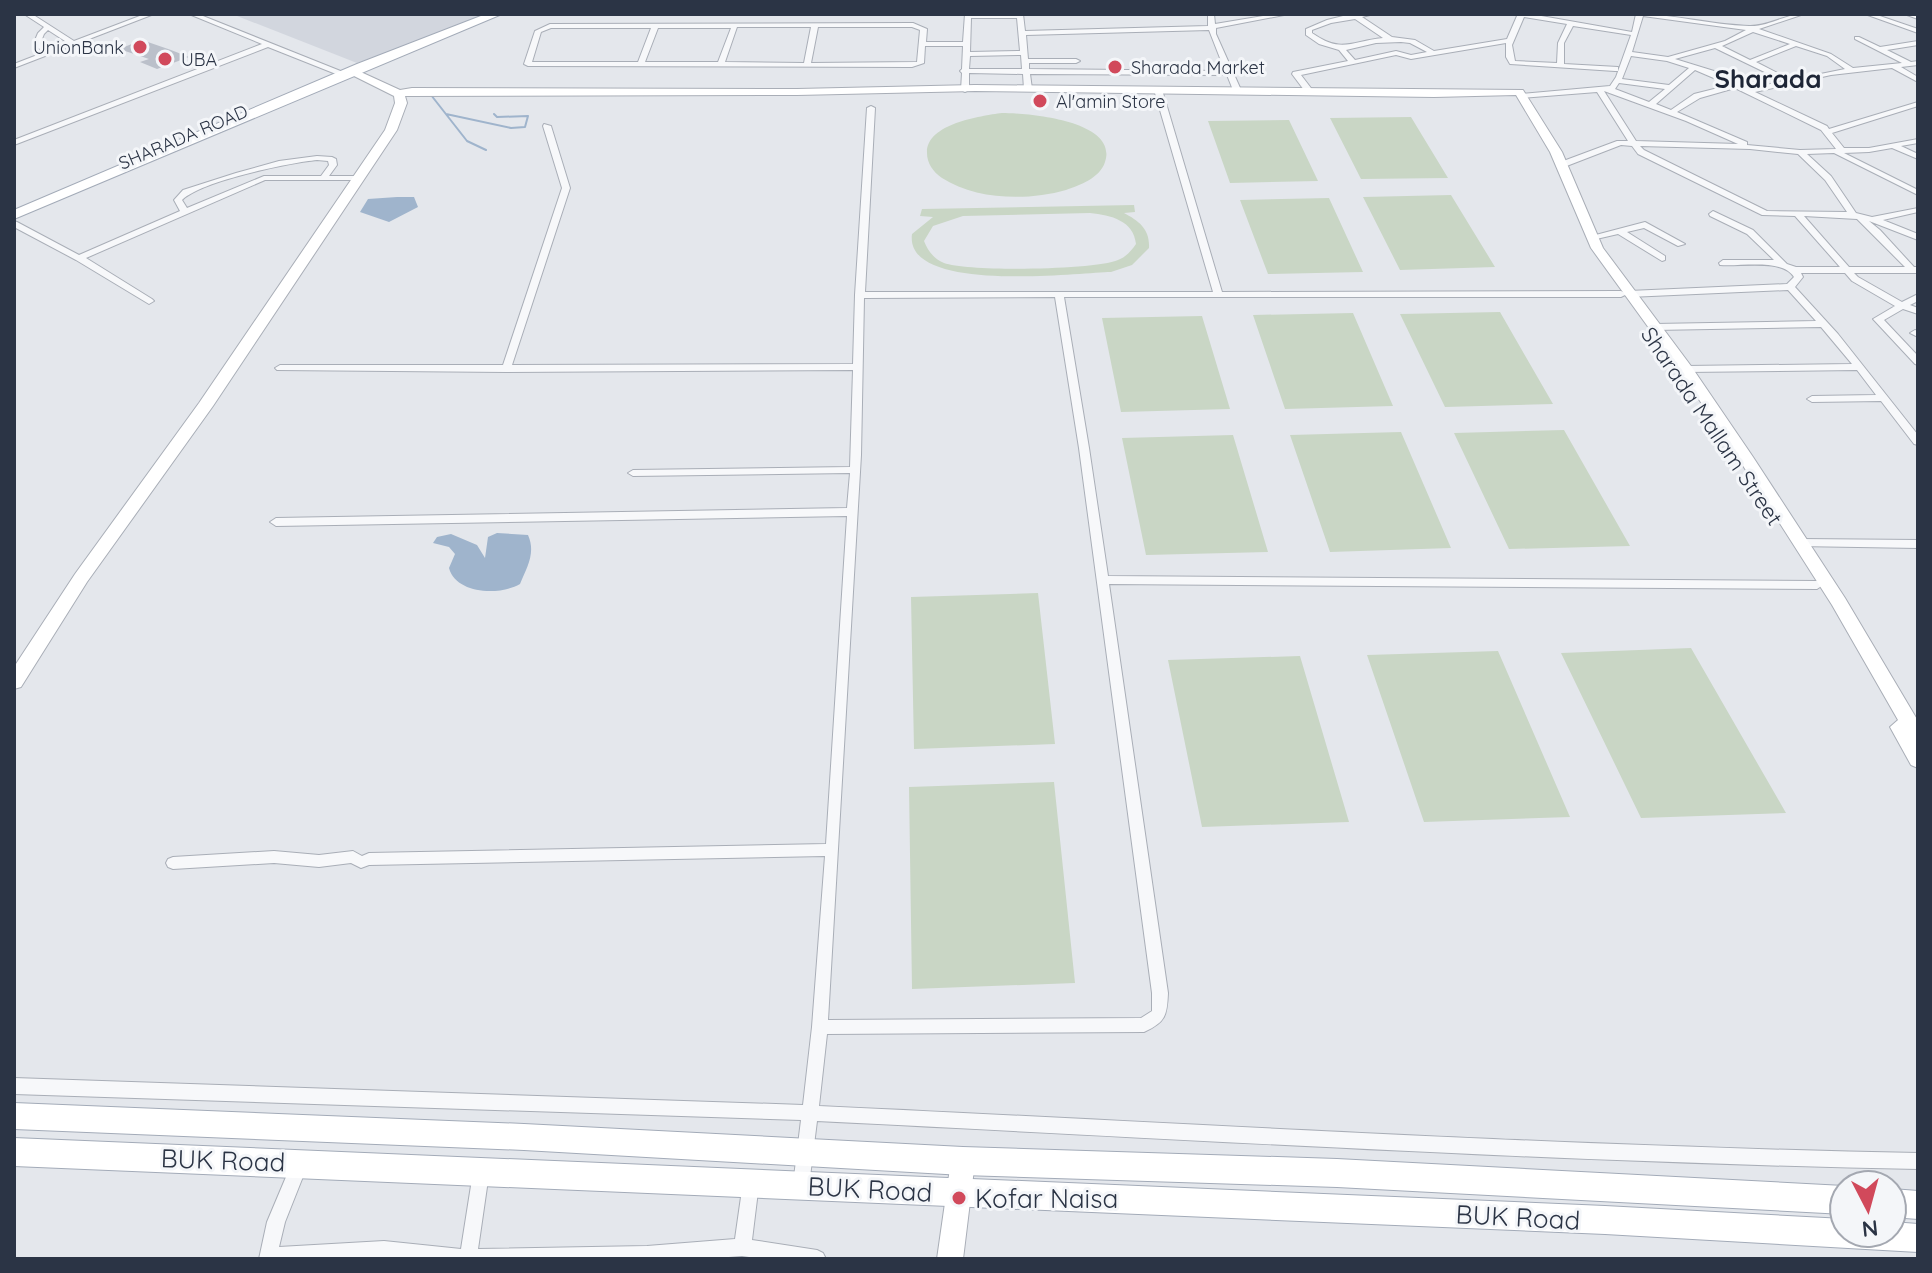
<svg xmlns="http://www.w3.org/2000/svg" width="1932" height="1273" font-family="Quicksand,sans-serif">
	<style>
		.built { fill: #d2d6de }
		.green { fill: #c9d6c5; fill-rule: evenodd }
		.water { fill: #9fb4cc }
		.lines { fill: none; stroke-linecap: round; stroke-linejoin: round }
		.stream { stroke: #9fb4cc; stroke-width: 2 }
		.building { fill: #bbc0ca }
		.street-casing { stroke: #a9aeb7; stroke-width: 2 }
		.secondary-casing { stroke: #a9aeb7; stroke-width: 2 }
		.primary-casing { stroke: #a3abb8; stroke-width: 2 }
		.street { fill: #f7f8fa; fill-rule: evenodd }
		.secondary { fill: #fff; fill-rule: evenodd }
		.primary { fill: #fff; fill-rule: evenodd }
		.poi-dot { fill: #d1495b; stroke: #f4f6f9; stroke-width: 3 }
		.labels { text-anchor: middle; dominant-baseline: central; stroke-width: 6; stroke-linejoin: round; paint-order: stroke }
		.far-poi-label { font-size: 18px; fill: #2b3445; stroke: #f4f6f9; text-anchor: start }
		.far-street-label { font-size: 18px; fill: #2b3445; stroke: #f4f6f9 }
		.street-label { font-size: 22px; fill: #2b3445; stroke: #f4f6f9 }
		.far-district-label { font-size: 26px; font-weight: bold; fill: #1d2536; stroke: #f4f6f9 }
		.near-street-label { font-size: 26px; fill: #2b3445; stroke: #f4f6f9 }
		.near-poi-label { font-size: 26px; fill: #2b3445; stroke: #f4f6f9; text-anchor: start }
	</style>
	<rect width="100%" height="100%" fill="#e4e7ec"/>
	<path class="built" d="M232,14H496L357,63Z"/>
	<path class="green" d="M1002,113C1026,113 1119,120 1105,162C1100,178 1080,185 1066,190C1028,201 976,200 942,178C933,172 927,163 927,153C926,124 980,116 1002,113Z
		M1411,117L1448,178L1361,179L1330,118Z
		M1289,120L1318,181L1230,183L1208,121Z
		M1451,195L1495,267L1400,270L1363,197Z
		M1329,198L1363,272L1268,274L1240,200Z
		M1134,205L1135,212L1124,213C1139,221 1150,229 1149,248L1132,265L1111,272C1075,273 904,294 912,234L933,217L920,216L922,209ZM1090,213C1111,215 1134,221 1136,244C1131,251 1126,257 1118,260C1095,270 968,272 944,263C934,259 928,251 924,241L933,226L963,216Z
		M1500,312L1553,404L1445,407L1400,314Z
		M1353,313L1393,406L1285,409L1253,315Z
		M1202,316L1230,409L1121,412L1102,318Z
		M1564,430L1630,546L1509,549L1454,433Z
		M1401,432L1451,548L1330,552L1290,435Z
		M1233,435L1268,552L1146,555L1122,438Z
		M1038,593L1055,744L914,749L911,597Z
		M1691,648L1786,813L1641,818L1561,653Z
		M1498,651L1570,817L1424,822L1367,655Z
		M1300,656L1349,822L1202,827L1168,660Z
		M1054,782L1075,983L912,989L909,787Z"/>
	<path class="water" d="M397,197H414L418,207L389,222L360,212L368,199Z
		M497,533L528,535C536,553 527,567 520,584C499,596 456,594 449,568L455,554L449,547L433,543L437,537L451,534L477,545L485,558L488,537Z"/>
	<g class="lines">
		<path class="stream" d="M431,95L467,141L486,150
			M446,114L511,128L525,127L528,116L497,117L494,114"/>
	</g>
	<path class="building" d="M142,40L171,50L189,57L157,69L140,62L149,59L119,49Z"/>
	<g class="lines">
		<g class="street-casing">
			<path id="street" d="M24,14H32L74,41L145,14H154L14,68V64L45,52L33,45L38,33L44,27ZM48,30L68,43L51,49L40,44L44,34Z
				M189,14H198L348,74L341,76L268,47L14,145V140L262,44Z
				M965,14H1023L1025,31L1208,26V14H1214L1215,24L1275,14H1289L1216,28V34L1241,90L1237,92L1233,90L1227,75L1030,74L1032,89L1028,91L1024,89L1023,74L969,73V90L965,92L961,90L962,73L960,71L962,69L963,46H925L924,63L912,67L528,66L524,64L535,31L550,24L913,23L927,29L926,42H963ZM971,18H1017L1020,51L970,52ZM737,27H811L804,63L725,62ZM818,27H912L920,30L917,62L811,63ZM551,28H651L638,62H532L541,32ZM658,28H731L718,62H645ZM1209,30L1225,71L1029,69V63H1076L1080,61L1076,59H1028L1026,35ZM1021,55L1022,69H969L970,56Z
				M1351,14H1374L1362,17L1392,37L1415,40L1434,51L1507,39L1517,16L1515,14H1530L1632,32L1636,14C1675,14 1711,25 1749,26C1768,27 1785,14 1804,14L1759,29L1831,54L1853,68L1902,63L1855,39V37H1859L1880,47L1918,41V45L1887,50L1911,62L1918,61V65L1901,67L1918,77V82L1892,68L1831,75L1755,92L1827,126L1829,129L1918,102V106L1832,133L1844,148H1869L1918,139V143L1901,146L1918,154V159L1892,148L1869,152L1844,153L1918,190V195L1834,153L1807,154L1831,176L1856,213L1872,217L1918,208V212L1883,220L1918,234V240L1869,221L1880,230L1914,267H1918V273H1854L1858,277L1902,302L1918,294V301L1910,305L1918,308V314L1903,309L1884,320L1918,356V365L1915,364L1873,319L1895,306L1852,281L1845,273H1801L1803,277L1795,287L1838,334L1918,435V445L1914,444L1881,401L1812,402L1807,399L1812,396L1876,395L1857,370L1686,372L1681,369L1686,366L1852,364L1821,327L1655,330L1650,327L1655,324L1816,321L1788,290L1629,297L1625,295L1621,297H1064L1089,448L1108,576L1817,581L1823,585L1817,589L1109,584L1168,993C1167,1015 1166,1022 1144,1032L827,1034L819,1106C1185,1123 1551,1146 1918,1153V1169C1551,1162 1184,1139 817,1121L809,1185L807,1191L801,1193L795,1191L793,1185L801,1120L14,1094V1078L803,1105L812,1027L825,856L369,865L361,868L351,863L319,867L274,863L173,869L168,867L166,863L168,859L173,857L274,851L319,855L353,851L362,856L369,853L826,844L847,516L276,526L270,522L276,518L847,508L850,473L633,476L628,473L633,470L850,467L853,370L506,372L277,370L275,368L280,365H503L562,188L543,126L544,124L551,126L570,188L512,365L853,364L855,295L867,108L871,106L875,108L865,292H1213L1155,93L1159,91L1163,93L1222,292L1621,291L1625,293L1629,291L1787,284L1794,277C1782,258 1740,267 1720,265L1719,263L1723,260H1774L1747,234L1710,216L1709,214L1713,211L1753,230L1787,264L1796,267H1840L1795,216L1762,215L1638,154L1632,146L1621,145L1564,167H1558V163L1617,141H1628L1597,92L1522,98L1518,96L1522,94L1610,86L1616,77L1631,35L1573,26L1564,43V64L1618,67V71H1615L1510,64L1506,57V43L1411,59L1396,55L1301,75L1314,92L1307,94L1292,74L1293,72L1348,61L1339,50L1319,44L1306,35V29L1327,20ZM1643,16L1746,30L1725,41L1668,57L1632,52ZM1524,17L1567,24L1558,43L1557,63L1515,61L1512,45ZM1355,19L1383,38C1351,41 1342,54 1312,33V30L1331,23ZM1753,32L1790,44L1750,60L1722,46ZM1401,42L1410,43L1427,52L1411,55L1396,51L1355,60L1346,50L1376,43ZM1796,46L1827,56L1845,69L1791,80L1756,62ZM1715,48L1783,81L1749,89L1714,71L1675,59ZM1631,56L1667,61L1689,68L1669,85L1622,79ZM1695,70L1730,85L1694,94L1671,110L1656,104ZM1619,83L1665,89L1649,102L1615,89ZM1735,88L1821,130L1836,149L1800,150L1747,145V142L1677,112L1700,98ZM1604,91L1686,121L1738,144L1636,141ZM1640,146L1750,149L1798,154L1825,180L1847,212L1767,211L1644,150ZM1804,216L1857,219L1905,267H1849ZM1055,297L1079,448L1152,993V1011L1141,1018L828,1020L861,455L864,298Z
				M1865,14H1874L1918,29V33Z
				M1906,14L1918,15V19L1907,15Z
				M317,156L332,157L336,159L337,165L329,176H356L360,178L356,180H265L86,258L152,299L154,301L149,304L76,260L14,227V221L17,222L79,255L180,211L174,200L183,190L236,173L279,161ZM317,160L328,161L329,165L321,176H264L187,208L182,200C201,181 288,163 317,160Z
				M1645,222L1685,244L1678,246L1644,228L1627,232L1665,256V260L1662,261L1618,234L1592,240L1588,237Z
				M1915,330L1918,331V337L1910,333Z
				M1801,539L1918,540V548L1797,546L1795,543Z
				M300,1156L306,1158L308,1164L285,1222L279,1247L384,1241L461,1249L473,1173L475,1167L481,1165L487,1167L489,1173L478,1249L647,1246L735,1239L743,1183L745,1177L751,1175L757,1177L759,1183L752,1240L817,1250L823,1253L826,1259H763L742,1256L702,1259H259L267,1222L294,1158Z"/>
		</g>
		<g class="secondary-casing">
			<path id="secondary" d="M352,68L400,90L412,88L797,89L975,85L1523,90L1562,152L1603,248L1691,366L1753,457L1845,598L1918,721V768L1911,765L1890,727L1898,720L1832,605L1740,461L1680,371L1591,248L1550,152L1516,95L1434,97L975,91L797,95L405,96L407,103L397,130L213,406L87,582L21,687L14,689V667L75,574L199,403L385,130L395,103L394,96L348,73L347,71Z
				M963,1149L972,1152L975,1161L963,1259H937L951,1161L954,1152Z"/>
		</g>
		<g class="primary-casing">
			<path id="primary" d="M486,14H502L14,219V210L357,64Z
				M14,1103L524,1124L963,1147L1337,1159L1844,1186V1214L1337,1187L963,1175L524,1150L14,1129Z
				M14,1138L1605,1206L1844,1219V1233H1892V1222L1918,1224V1252L1605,1234L14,1166Z
				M1892,1189L1918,1191V1219L1892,1217Z"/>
		</g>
		<use href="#street" class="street"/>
		<use href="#secondary" class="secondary"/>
		<use href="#primary" class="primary"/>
	</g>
	<g class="poi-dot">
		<circle cx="140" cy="47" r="8"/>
		<circle cx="165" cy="59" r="8"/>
		<circle cx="1115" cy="67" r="8"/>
		<circle cx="1040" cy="101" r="8"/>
		<circle cx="959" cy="1198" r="8"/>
	</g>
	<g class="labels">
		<g class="far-poi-label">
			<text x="124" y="47" text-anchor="end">UnionBank</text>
			<text x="181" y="59">UBA</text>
			<text x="1131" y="67">Sharada Market</text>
			<text x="1056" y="101">Al'amin Store</text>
		</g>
		<g class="far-street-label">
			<text transform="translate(183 137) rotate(-23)">SHARADA ROAD</text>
		</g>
		<g class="street-label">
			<text transform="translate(1712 426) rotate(56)">Sharada Mallam Street</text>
		</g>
		<g class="far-district-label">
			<text x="1768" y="78">Sharada</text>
		</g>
		<g class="near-street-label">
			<text transform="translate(223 1160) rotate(2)">BUK Road</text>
			<text transform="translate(870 1189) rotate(3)">BUK Road</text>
			<text transform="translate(1518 1217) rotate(3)">BUK Road</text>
		</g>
		<g class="near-poi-label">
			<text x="975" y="1198">Kofar Naisa</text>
		</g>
	</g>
	<rect width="1932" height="1273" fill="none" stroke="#2b3445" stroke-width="32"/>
	<g transform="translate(1868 1209) rotate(174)"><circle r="38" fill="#f4f6f9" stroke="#a4a8b1" stroke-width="2"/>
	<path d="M0-6L14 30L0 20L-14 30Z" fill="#d1495b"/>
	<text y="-12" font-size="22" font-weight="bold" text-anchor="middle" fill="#2b3445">N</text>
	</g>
</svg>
